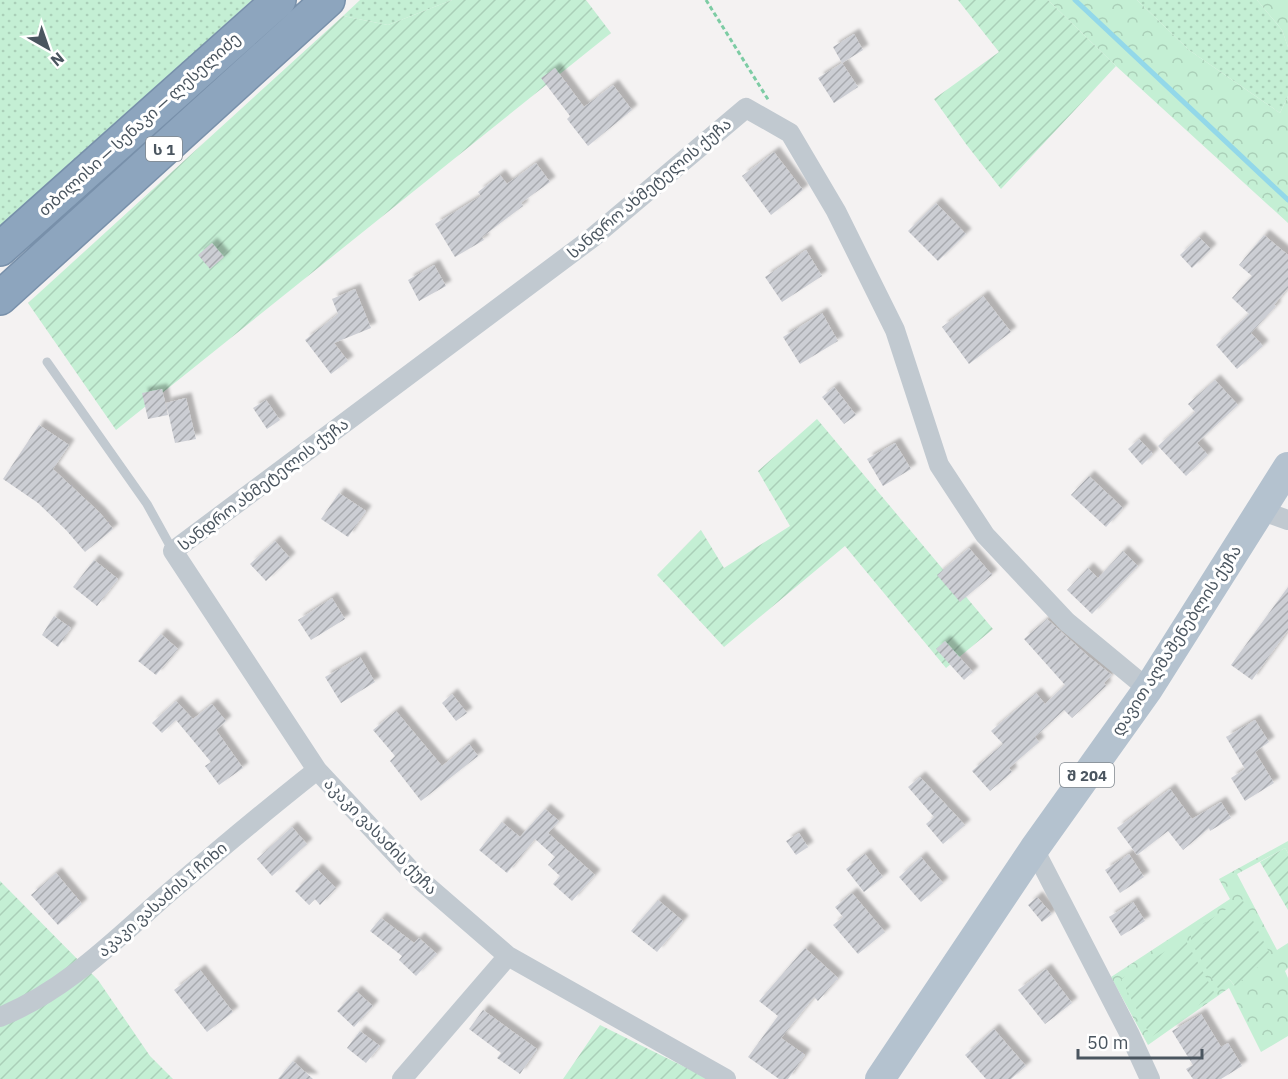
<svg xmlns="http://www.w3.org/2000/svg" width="1288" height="1079" font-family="'IBM Plex Sans','Noto Sans Georgian',sans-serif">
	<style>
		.grass { fill: url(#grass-dots) }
		.forest { fill: url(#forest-crowns); fill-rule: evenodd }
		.garden { fill: url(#garden-furrows) }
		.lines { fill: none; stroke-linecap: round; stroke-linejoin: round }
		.stream { stroke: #93d8e9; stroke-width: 5 }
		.building { fill: url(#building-hatch); filter: url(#shadow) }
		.motorway-casing { stroke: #7890aa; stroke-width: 36 }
		.path { stroke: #7dcca4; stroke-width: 3; stroke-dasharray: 4.5 3; stroke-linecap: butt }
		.service { stroke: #c1c9d0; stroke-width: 9 }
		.minor { stroke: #c1c9d0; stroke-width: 20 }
		.primary { stroke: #b4c2cf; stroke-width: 30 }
		.motorway { stroke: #8da5be; stroke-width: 33 }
		.labels { text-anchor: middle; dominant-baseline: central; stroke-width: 6; stroke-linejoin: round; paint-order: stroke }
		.shield { fill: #fff; stroke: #80888f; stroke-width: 1.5 }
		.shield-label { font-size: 15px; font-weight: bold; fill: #4a555f }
		.street-label { font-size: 16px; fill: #4a555f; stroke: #fff }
	</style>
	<defs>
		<pattern id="grass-dots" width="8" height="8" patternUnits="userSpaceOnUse" patternTransform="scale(1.5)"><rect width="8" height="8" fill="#c4efd4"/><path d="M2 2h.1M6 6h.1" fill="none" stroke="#aacfb8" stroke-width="1.8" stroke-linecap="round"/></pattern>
		<pattern id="forest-crowns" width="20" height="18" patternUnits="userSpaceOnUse" patternTransform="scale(1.5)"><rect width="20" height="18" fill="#c4efd4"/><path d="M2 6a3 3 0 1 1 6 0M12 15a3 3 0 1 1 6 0" fill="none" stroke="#aacfb8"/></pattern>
		<pattern id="garden-furrows" width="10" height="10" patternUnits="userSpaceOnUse" patternTransform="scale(1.5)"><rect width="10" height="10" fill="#c4efd4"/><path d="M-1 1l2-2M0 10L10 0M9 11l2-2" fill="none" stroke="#aacfb8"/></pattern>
		<pattern id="building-hatch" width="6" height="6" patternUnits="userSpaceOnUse" patternTransform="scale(1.5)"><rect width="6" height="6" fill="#ccced4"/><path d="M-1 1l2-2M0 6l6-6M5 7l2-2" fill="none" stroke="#a8aaaf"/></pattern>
		<filter id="shadow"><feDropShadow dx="5.5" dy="-5.5" stdDeviation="1.5" flood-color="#0004"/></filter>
	</defs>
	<rect width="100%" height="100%" fill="#f4f2f2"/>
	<path class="grass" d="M0,0H252L0,229Z
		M360,0H452L388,25L343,16Z
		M1137,0H1257L1282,30L1288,47V96L1280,113L1189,50Z"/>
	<path class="forest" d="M1048,0H1137L1189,50L1280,113L1288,96V223L1116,66Z
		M1257,0H1288V47L1282,30Z
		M1288,841V853L1285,848L1237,874L1277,950L1288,943V968L1285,971L1288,978V1036L1261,1052L1229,988L1148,1045L1111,977L1230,899L1219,879ZM1242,900L1234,985L1229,979L1219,989Z"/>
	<path class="garden" d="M452,0H586L611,33L116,430L28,303L343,16L388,25Z
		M958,0H1048L1116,66L1001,189L966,144L934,99L999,52Z
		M817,419L993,629L946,668L845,546L724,647L657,575L701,530L724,568L790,526L758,471Z
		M1285,848L1288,853V910L1260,862Z
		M0,881L98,980L150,1056L173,1079H0Z
		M1242,899L1271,956L1235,986L1229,979L1219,990L1191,942V932Z
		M1185,939L1215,994L1151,1037L1121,979Z
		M600,1025L709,1079H563Z"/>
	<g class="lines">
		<path class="stream" d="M1075,0L1288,200"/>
	</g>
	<path class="building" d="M854,34L863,50L842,63L833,47Z
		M842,63L858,87L834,103L818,78Z
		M555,68L584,107L613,85L632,110L588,146L567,119L570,116L541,78Z
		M774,152L803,190L771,215L742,176Z
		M536,163L550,182L521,203L523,206L482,237L484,240L455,257L435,224L481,196L478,192L500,175L507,184Z
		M936,203L966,234L938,261L908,231Z
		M1264,235L1288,255V288L1274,305L1276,306L1251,333L1263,346L1237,369L1216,345L1249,314L1232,298L1252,276L1239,265Z
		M1199,237L1211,249L1192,268L1180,255Z
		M212,243L224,257L210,269L198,255Z
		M806,250L822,276L782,302L765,277Z
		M434,265L446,286L419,301L408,280Z
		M355,289L371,328L334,343L348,361L331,374L305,340L338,314L332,299Z
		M983,296L1011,332L969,364L942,327Z
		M822,313L838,341L800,364L783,337Z
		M1215,380L1238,405L1197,443L1208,455L1186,476L1158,446L1195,412L1188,404Z
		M834,387L856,415L844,424L822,397Z
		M162,389L168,415L148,419L142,393Z
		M186,398L196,439L175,443L166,403Z
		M266,400L280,420L267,429L253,408Z
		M39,425L69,445L53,469L100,513L113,529L85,552L66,530L38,503L3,479Z
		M1139,439L1153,454L1142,465L1128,449Z
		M895,443L911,469L883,486L867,459Z
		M1089,476L1123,508L1106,527L1071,495Z
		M339,493L366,511L348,537L321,519Z
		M275,541L290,558L266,581L250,564Z
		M969,548L992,575L960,602L937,575Z
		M1123,551L1138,566L1092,614L1067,590L1088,568L1098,578Z
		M94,560L118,579L97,606L73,587Z
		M1288,587V630L1252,680L1231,665Z
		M332,598L345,619L311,640L298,620Z
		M54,616L71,628L58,647L42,635Z
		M1047,619L1089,657L1112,675L1104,683L1106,686L1072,718L1064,710L1035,737L1039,742L1009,768L1012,772L990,791L972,771L1003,744L991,731L1036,693L1045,704L1065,685L1024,639Z
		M161,634L178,649L156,675L138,661Z
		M945,641L973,672L964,680L936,649Z
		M360,657L375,682L341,703L325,677Z
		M452,694L467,713L456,721L442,703Z
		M176,701L193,719L212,704L226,721L216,730L243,768L219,785L205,766L211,762L176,720L162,733L152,723Z
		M396,711L442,766L469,744L478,756L421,801L390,761L395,756L373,730Z
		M1255,720L1269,742L1255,752L1274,783L1245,801L1231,778L1245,769L1226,737Z
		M920,777L965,825L943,844L926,824L934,817L908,787Z
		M1170,789L1192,819L1221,802L1231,818L1210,831L1209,828L1183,850L1168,831L1137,855L1117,828Z
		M545,809L559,821L548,833L595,875L572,901L553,884L560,876L548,865L555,857L535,839L507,873L479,850L502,822L520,837Z
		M292,827L307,844L272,876L257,859Z
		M799,833L808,847L796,855L786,841Z
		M865,854L883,877L864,892L846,869Z
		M1129,854L1144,877L1120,893L1105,870Z
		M921,857L943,883L921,902L899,877Z
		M317,869L336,888L320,905L315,899L309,905L295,891Z
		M56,873L82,904L58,925L31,895Z
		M852,893L885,932L858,954L833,925L843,917L835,907Z
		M1037,897L1052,914L1042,922L1028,905Z
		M658,900L683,921L657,952L631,931Z
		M1133,902L1145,921L1121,936L1109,917Z
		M381,918L414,943L419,938L437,954L416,976L399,960L402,956L370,931Z
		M805,948L838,978L818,1001L814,997L781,1038L805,1055L788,1079H779L748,1057L778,1016L759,1001Z
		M1046,969L1072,1003L1045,1024L1018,990Z
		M200,970L233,1012L207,1032L174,990Z
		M356,991L373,1006L354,1027L337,1011Z
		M483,1010L537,1049L520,1074L497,1058L501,1053L469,1029Z
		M1201,1014L1221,1047L1228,1043L1242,1066L1221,1079H1193L1186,1069L1193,1065L1172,1031Z
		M994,1029L1026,1066L1011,1079H986L965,1055Z
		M360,1031L380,1046L366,1063L347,1048Z
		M293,1061L313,1079H278Z"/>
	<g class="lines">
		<g class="motorway-casing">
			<path id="motorway" d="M0,249L279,0
				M0,298L328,0"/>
		</g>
		<path class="path" d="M706,0L769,101"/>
		<path class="service" d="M47,362L147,504L173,551"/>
		<path class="minor" d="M1260,510L1288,520
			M1034,849L1129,1033L1150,1079
			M0,1017C65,991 114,941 165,896C215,853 265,811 317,770
			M402,1079L508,956
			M726,1079L508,956L418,878L317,770L173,551L592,238L746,108L790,133L836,211L895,330L939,465L985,535L1067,622L1148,689"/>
		<path class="primary" d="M880,1079L1034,849L1148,689L1288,467"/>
		<use href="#motorway" class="motorway"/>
	</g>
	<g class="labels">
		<g class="shield">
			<rect x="146" y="137" width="36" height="24" rx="4.5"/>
			<rect x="1060" y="763" width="54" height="24" rx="4.5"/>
		</g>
		<g class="shield-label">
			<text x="164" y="149">ს 1</text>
			<text x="1087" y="775">შ 204</text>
		</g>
		<g class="street-label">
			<text transform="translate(139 124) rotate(-42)">თბილისი — სენაკი — ლესელიძე</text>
			<text transform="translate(649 188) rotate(-40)">სანდრო ახმეტელის ქუჩა</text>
			<text transform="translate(263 484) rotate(-37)">სანდრო ახმეტელის ქუჩა</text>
			<text transform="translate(1176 640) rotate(-57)">დავით აღმაშენებლის ქუჩა</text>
			<text transform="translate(381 836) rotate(46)">აკაკი ვასაძის ქუჩა</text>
			<text transform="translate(162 899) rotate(-41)">აკაკი ვასაძის I ჩიხი</text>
		</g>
	</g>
	<g transform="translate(48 48) rotate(140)" stroke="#ffffff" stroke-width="4.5" paint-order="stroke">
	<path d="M0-4.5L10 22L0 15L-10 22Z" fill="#4a555f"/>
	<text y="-9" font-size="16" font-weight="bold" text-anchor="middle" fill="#4a555f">N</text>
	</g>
	<path d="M1078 1049v9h124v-9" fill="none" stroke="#4a555f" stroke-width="3"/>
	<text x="1087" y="1049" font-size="18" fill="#4a555f" stroke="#ffffff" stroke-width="4.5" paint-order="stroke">50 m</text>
</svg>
